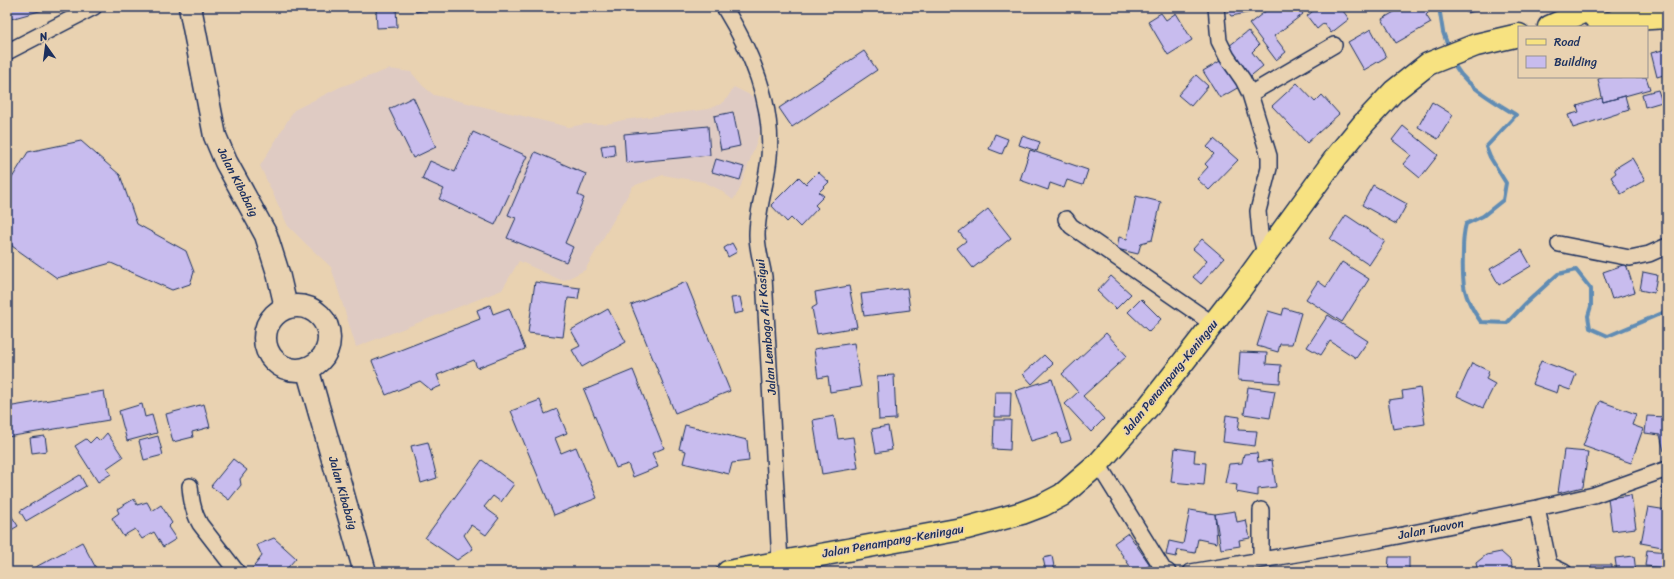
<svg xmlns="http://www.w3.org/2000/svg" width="1674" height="579" font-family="Sriracha,sans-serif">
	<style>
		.built { fill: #dfcbc3 }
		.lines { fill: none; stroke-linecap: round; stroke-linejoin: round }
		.stream { stroke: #608cb4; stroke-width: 4 }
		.building { fill: #c8bcee; stroke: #1b2f5e }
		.street-casing { stroke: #1b2f5e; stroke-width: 18 }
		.secondary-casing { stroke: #1b2f5e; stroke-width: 25 }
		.primary-casing { stroke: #1b2f5e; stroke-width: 25 }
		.street { stroke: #e9d2b1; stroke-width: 15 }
		.secondary { stroke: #e9d2b1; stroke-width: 22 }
		.primary { stroke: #f7e281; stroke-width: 22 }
		.labels { text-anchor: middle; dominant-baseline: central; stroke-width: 3; stroke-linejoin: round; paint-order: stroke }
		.street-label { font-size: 12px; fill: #1b2f5e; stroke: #e9d2b1 }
	</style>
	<rect width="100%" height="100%" fill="#e9d2b1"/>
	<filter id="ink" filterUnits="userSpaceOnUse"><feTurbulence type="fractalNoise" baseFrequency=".025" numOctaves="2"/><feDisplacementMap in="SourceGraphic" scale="8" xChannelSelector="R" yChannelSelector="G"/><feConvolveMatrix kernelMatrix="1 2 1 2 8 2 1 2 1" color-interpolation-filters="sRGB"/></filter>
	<g filter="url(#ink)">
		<path class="built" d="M389,69L411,72L423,86L434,95L569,127L585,124H606L623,120L709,109L721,104L727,98L734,87L758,99L761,114V129L739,191L733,200L720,190L704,182L663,175L633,186L585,270L563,281L519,261L502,290L356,347L331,267L306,244L288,226L260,166L294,110L340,87Z"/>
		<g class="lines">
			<path class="stream" d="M1439,7L1443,32L1449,49
				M1453,61C1461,84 1496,102 1516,115L1486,147L1490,157L1506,183L1503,200L1483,216L1466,224C1463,234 1463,242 1463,252C1462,282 1462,296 1481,322L1507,323L1525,304L1558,274L1576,270L1591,289V306L1588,316L1590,328L1608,336L1667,311"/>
		</g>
		<path class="building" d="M7,7H42L43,10L7,20Z
			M376,7H396L397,27L377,28Z
			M415,7H441L416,12Z
			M1225,7H1251L1252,12L1231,16Z
			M1271,7H1298L1303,14L1274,36L1286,52L1276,60L1249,24Z
			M1318,7H1340L1349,19L1331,33L1324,23L1317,29L1307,16Z
			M1403,7H1429L1431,10L1426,15L1431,23L1396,43L1382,19Z
			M1465,7H1491L1467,13Z
			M1161,13L1166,20L1176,13L1192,40L1168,55L1148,21Z
			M1371,29L1386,57L1364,70L1348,42Z
			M1248,31L1259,45L1252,52L1263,66L1247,79L1224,50Z
			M1667,49V74L1657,77L1651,53Z
			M864,51L877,70L792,127L779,108Z
			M1222,60L1239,87L1220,98L1203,71Z
			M1196,75L1208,86L1191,106L1178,95Z
			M1605,77H1646L1650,89L1603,102L1598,79Z
			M1297,83L1315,102L1322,95L1339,114L1307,143L1272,106Z
			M1658,90L1662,102L1645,107L1642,94Z
			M1625,96L1629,110L1573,128L1568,115L1579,112L1577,106L1602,98L1603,102Z
			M413,97L436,147L413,158L389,109Z
			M1432,102L1453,115L1438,139L1418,127Z
			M733,112L740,146L721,150L714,116Z
			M708,126L710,155L626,163L624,134Z
			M1403,126L1438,155L1420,178L1403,164L1411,155L1392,140Z
			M473,132L527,156L495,225L439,199L444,189L422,179L430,161L455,172Z
			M995,134L1008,139L1002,154L989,149Z
			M1022,136L1040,142L1037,151L1019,145Z
			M1214,139L1238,160L1209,190L1197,179L1208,167L1205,164L1214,154L1207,147Z
			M81,141L120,175L137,224L186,251L194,272L190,284L172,290L111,263L57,278L12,246L7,224V186L28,152Z
			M614,144L615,155L603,157L601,146Z
			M1030,150L1088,170L1083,185L1067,180L1064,188L1050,183L1048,190L1020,180Z
			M535,152L586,174L578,195L584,198L565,243L573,247L566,262L507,238L516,218L508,215Z
			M1632,158L1645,180L1621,194L1611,177L1616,173L1614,169Z
			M716,159L744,167L740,180L712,172Z
			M818,172L829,182L819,192L824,196L815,205L818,208L800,227L791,218L787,222L771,205L799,177L806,184Z
			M1373,185L1407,204L1396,224L1362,205Z
			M1136,196L1161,202L1152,240L1141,243L1138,254L1117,249L1119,237L1127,239Z
			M988,209L1011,238L973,268L957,248L966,241L959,232Z
			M1346,215L1385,241L1369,265L1330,239Z
			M1202,239L1224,258L1201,284L1193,277L1207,261L1193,249Z
			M732,243L737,252L728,257L724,248Z
			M1522,250L1531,266L1499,285L1490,269Z
			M1342,262L1369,279L1342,322L1306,299L1318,281L1326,287Z
			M1626,264L1635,292L1612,299L1603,272Z
			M1643,272L1657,275L1654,293L1640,290Z
			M1111,276L1131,294L1116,309L1097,291Z
			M535,282L580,288L578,299L568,298L563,337L528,333Z
			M686,282L730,391L675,413L631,305Z
			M849,286L857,327L817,334L812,308L817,305L815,292Z
			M907,288L910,310L864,316L861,294Z
			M740,297L743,312L734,314L731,298Z
			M1141,299L1161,319L1149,332L1128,312Z
			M490,305L493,314L509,308L525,349L477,368L474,360L437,375L441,386L431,390L420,381L386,395L372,361L480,319L477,310Z
			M1284,308L1301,313L1292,344H1280L1278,352L1257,346L1268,311L1282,315Z
			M608,309L626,342L582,367L572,350L580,346L571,330Z
			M1328,315L1368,341L1356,358L1330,341L1321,355L1307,347Z
			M1106,333L1127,356L1083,396L1104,419L1091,432L1065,404L1078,392L1062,374Z
			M854,343L861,387L830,392L828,376L818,378L814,349Z
			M1240,352L1267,353L1266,364L1281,365L1280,383L1238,380Z
			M1044,355L1053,364L1032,384L1023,374Z
			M1541,361L1576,374L1570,390L1559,386L1557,393L1532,384Z
			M1472,363L1489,371L1486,379L1495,384L1483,408L1457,396Z
			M633,370L664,448L652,453L658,467L633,477L628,464L616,468L584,390Z
			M894,375L896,419L879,420L877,376Z
			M1052,379L1071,440L1061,443L1058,433L1031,441L1015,391Z
			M1248,387L1275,391L1270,418L1244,414Z
			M1420,388L1425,424L1393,429L1388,400L1403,398L1402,391Z
			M104,391L109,420L7,437V407Z
			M995,392H1011L1010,417H994Z
			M540,400L545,414L557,409L567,433L555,438L561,453L576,447L597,498L554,515L511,411Z
			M1600,401L1636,414L1632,425L1643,429L1631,463L1583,446Z
			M142,404L145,417L152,415L157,433L127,441L119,411Z
			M204,404L210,427L192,432L193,437L173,442L166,414Z
			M1226,415L1240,417L1238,430L1257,431L1255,446L1223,442Z
			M834,416L838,439L853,437L858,468L822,474L813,420Z
			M1647,416L1667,417V451H1664L1660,435L1645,433Z
			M994,420H1011L1010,450L993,449Z
			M685,425L747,440L749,461L732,463L729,474L683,463L686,451L679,449Z
			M888,426L892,450L876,453L872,429Z
			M107,433L123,457L107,468L111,474L98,482L75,446L86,439L90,443L96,437L100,441Z
			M45,436L47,451L32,453L30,438Z
			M158,436L163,455L144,460L139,441Z
			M428,442L437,478L421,483L411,446Z
			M1175,448L1195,451L1194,462L1206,463L1204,485L1171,482Z
			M1564,450L1588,452L1583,487L1558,493Z
			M1257,453L1258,462L1272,460L1276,487L1258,489V496L1236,492L1237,485L1225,483L1229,464L1242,463L1244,454Z
			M233,459L247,470L240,479L241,485L229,500L211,486Z
			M482,460L514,484L501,502L493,496L484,507L499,518L486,535L471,525L464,535L473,549L457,560L425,538Z
			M1667,474V500H1663L1662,476Z
			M80,475L86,486L26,521L20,511Z
			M1631,495L1636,528L1612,531L1608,498Z
			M134,499L137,505L147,502L152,511L161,505L172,523L168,527L176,539L163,547L154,532L142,539L135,529L123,536L112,518L119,513L117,509Z
			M1648,507L1667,510V548L1641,543Z
			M7,509L18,526L8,532L7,531Z
			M1190,510L1215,514L1217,543L1198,539L1195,553L1178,550L1176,557L1166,555L1169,541L1183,544Z
			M1235,511L1237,522L1246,520L1250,538L1239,540L1240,546L1221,549L1215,514Z
			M1128,533L1150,565L1139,572H1134L1114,543Z
			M274,538L296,558L284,572H253L251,570L262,556L257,545Z
			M82,542L97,570L93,572H36L34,568Z
			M1647,550L1667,552V568L1645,566Z
			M1501,552L1511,561L1513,572H1478L1476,563L1486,555Z
			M1052,556L1055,572H1046L1043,558Z
			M1634,556L1636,572H1617L1615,558Z
			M1389,557H1409V572H1388Z
			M1591,565H1612V572H1591Z"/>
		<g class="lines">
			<g class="street-casing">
				<path id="street" d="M724,7C751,51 774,104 769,157C767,183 757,208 757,235C757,249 762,264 764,277L780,562
					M1216,7L1219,41L1227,57L1243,80L1250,94L1269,156V168L1258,211L1260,234L1265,253
					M7,52L94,7
					M1250,94L1334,45
					M1066,219L1071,226L1213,324
					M1559,244L1630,258L1649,254L1667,246
					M1098,464L1163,569L1168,572
					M190,486C191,500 193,512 200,524L237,572
					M1537,508L1549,565L1564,572
					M1261,510V560
					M1191,572L1378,540L1537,508L1594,495L1667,469"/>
			</g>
			<g class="secondary-casing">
				<path id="secondary" d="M190,7L215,136L226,162L266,235L278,273L286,307
					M265 338a32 32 0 1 1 64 0a32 32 0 1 1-64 0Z
					M307,368L365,572"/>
			</g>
			<g class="primary-casing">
				<path id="primary" d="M1590,7C1593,28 1621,28 1625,7
					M1618,20L1667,17
					M1549,27L1590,9
					M728,572L967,528L1022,513L1043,505L1062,495L1098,464L1149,406L1241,288L1337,156L1364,123L1394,91L1428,64L1476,45L1519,35"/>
			</g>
			<use href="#street" class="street"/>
			<use href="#secondary" class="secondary"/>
			<use href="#primary" class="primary"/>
		</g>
	</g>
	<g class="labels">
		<g class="street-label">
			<text transform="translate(238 182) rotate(63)">Jalan Kibabaig</text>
			<text transform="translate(766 327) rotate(-95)">Jalan Lembaga Air Kasigui</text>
			<text transform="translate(1170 377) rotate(-51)">Jalan Penampang-Keningau</text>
			<text transform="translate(343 493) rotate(74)">Jalan Kibabaig</text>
			<text transform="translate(1431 529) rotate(-11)">Jalan Tuavon</text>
			<text transform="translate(893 541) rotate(-10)">Jalan Penampang-Keningau</text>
		</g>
	</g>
	<rect width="1674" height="579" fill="none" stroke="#e9d2b1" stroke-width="24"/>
	<rect x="12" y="12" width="1650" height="555" fill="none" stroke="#1b2f5e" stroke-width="1.5" filter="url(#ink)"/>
	<rect x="1518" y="26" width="130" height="52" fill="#e9d2b1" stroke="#979190"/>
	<rect x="1526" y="39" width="20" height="6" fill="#f7e281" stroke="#979190"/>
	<text x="1554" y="46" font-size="12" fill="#1b2f5e">Road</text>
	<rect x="1526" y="56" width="20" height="12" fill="#c8bcee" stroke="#979190"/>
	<text x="1554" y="66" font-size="12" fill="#1b2f5e">Building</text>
	<g transform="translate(46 46) rotate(346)" stroke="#e9d2b1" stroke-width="3" paint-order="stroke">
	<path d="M0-3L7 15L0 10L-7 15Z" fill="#1b2f5e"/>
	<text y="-6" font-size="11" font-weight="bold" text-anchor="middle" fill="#1b2f5e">N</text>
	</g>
</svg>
